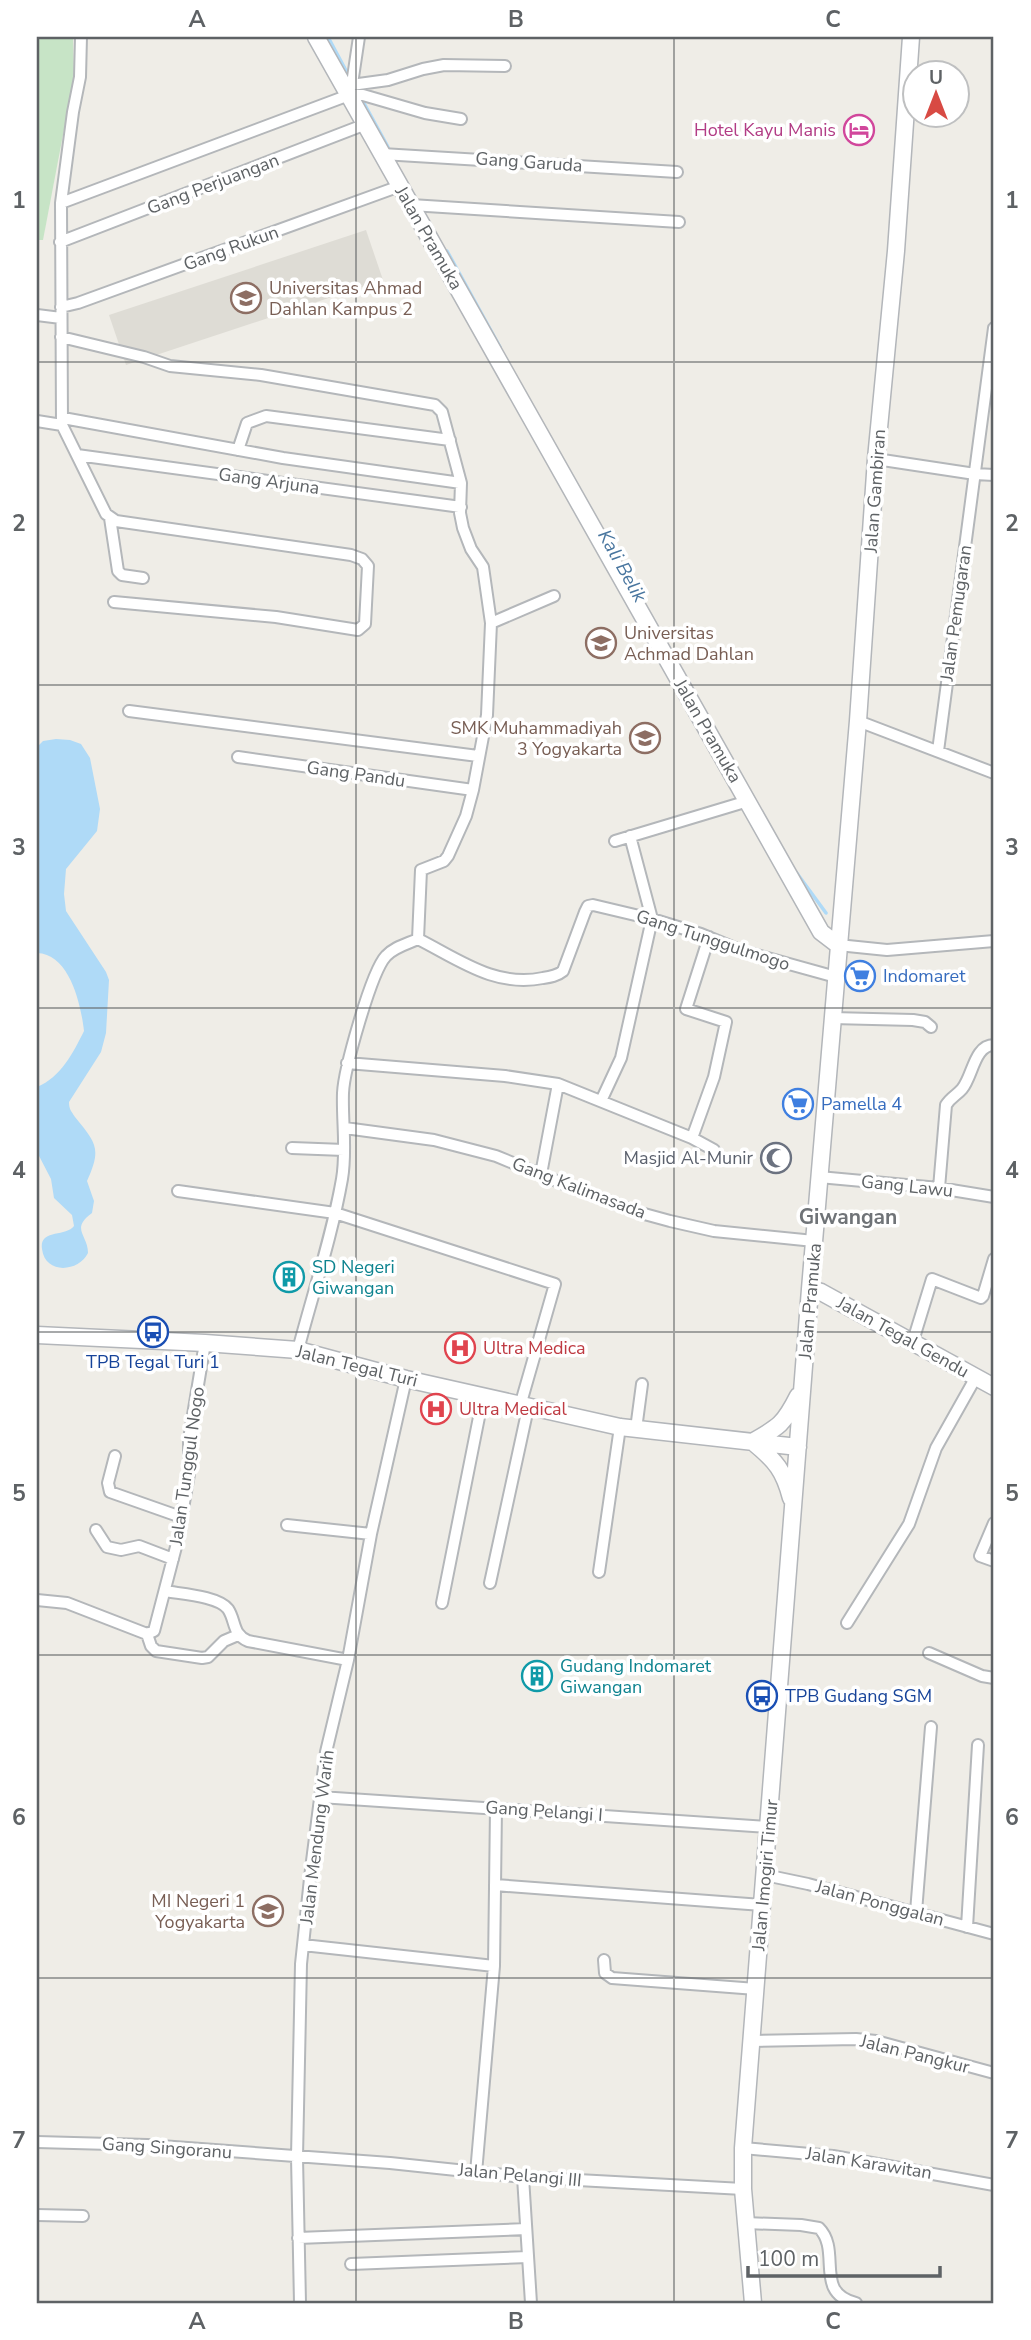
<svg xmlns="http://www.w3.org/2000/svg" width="1031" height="2340" font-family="'Nunito Sans',sans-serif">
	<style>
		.education { fill: #dedcd5 }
		.green { fill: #c7e4c6 }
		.water { fill: #afdaf7 }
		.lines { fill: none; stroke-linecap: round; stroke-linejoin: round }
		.stream { stroke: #afdaf7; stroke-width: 3.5 }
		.street-casing { stroke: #b4b7ba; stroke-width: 14 }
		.secondary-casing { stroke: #b3b6ba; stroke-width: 19 }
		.street { stroke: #fff; stroke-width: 10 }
		.secondary { stroke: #fff; stroke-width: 16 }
		.grid { fill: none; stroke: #5e6265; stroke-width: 2; stroke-opacity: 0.55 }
		.labels { text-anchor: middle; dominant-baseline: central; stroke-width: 7; stroke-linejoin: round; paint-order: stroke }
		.hotel-label { font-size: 18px; fill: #b23c85; stroke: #fff; text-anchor: end }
		.street-label { font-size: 18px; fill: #5e6265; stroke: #fff }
		.education-label { font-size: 18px; fill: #785e54; stroke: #fff; text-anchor: start }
		.shop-label { font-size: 18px; fill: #366cbe; stroke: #fff; text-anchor: start }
		.worship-label { font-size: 18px; fill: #5b616d; stroke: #fff; text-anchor: end }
		.culture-label { font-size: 18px; fill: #0d838f; stroke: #fff; text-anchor: start }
		.health-label { font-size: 18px; fill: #be3a42; stroke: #fff; text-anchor: start }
		.transit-label { font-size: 18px; fill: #164399; stroke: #fff }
		.water-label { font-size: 19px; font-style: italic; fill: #49769f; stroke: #fff }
		.quarter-label { font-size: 21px; font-weight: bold; fill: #6f7377; stroke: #fff }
		.neatline { fill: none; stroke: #5e6265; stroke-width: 2.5 }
		.grid-label { font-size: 23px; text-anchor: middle; font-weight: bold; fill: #5e6265 }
	</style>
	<rect width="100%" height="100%" fill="#efede7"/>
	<path class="education" d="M366,230L383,280L126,365L109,315Z"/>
	<path class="green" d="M49,37H73L74,77L43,240H37V40Z"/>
	<path class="water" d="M56,739L70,740L81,744L90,758L100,809L97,831L66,869L64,894L66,911L106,972L109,980L106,1033L101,1052L69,1102C69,1109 71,1111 75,1117C96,1143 102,1148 87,1181L94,1201L92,1213C70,1229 88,1235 88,1253C79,1272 45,1275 42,1249C39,1229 66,1237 74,1226L72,1215L54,1198L51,1179L37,1152V1087C61,1077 73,1053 84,1031C81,1005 70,954 37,953V747L43,741Z"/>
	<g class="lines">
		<path class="stream" d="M328,37L350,78
			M360,96L388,147
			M447,251L500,347
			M796,872L826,913"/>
		<g class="street-casing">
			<path id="street" d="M81,37L80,77L73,112L61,203L62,425L106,514L116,521L351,555L362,559L368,566L365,624L358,630L276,617L114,602
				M352,84L359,37
				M344,86L388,80L423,69L444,65L505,66
				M382,154L677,172
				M61,203L349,95H363L425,113L461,119
				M411,205L679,222
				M60,242L366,124
				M61,307L78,303L400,186
				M37,315L61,318
				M61,337L144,357L170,366L261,375L435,405L442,412L461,483L460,513L463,528L471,549L483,567L491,623L487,715L473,790L466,816L448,856L444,861L421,870L418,939
				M63,418L283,458L461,483
				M37,421L62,425
				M238,450L247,423L266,416L450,440
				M77,455L461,507
				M876,459L975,474L994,475
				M110,518L118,571L122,575L143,578
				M491,623L554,596
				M129,711L478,756
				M858,721L994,773
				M938,751L994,328
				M238,757L473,790
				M615,841L748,801
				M838,945L887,950L994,941
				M832,1018L913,1020L925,1022L931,1027
				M347,1063L505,1076L558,1084L692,1138L714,1150
				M601,1101L621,1058L652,919L630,836
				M345,1128L434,1140L496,1156L576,1189L637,1212L670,1221L714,1231L814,1241
				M692,1138L714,1077L726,1022L686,1009L709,937
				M292,1148L344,1150
				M541,1174L558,1084
				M819,1177L939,1188L994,1197
				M939,1188L946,1105C951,1097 957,1095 962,1089C973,1076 974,1045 994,1045
				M178,1191L335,1213L555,1284L520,1406
				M913,1341L932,1279L981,1298L983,1296L994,1259
				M298,1350C313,1293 332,1236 342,1179C347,1150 342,1122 343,1093C344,1070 371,972 386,956C394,947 407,944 418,939C458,959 495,988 543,978C550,977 557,976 563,971L585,912L588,906L593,905L652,919L701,934L742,951L836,977
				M636,1429L642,1384
				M115,1456L108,1483L110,1492L181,1517
				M994,1523L980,1556L994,1561
				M287,1525L371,1534
				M96,1530L107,1547L121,1550L139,1546L173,1559
				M599,1572L620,1427
				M490,1583L528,1408
				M165,1591C181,1594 218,1596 228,1609C236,1621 232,1634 248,1641L348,1660
				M37,1600L67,1603L147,1634L154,1631L177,1543L189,1474V1439L205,1343
				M442,1603L483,1397
				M847,1623L909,1524L936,1448L976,1377
				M147,1634L151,1646L156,1651L202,1658L208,1657L224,1641L238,1635
				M929,1653L982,1676L994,1678
				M320,1797L768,1827
				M765,1875L808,1884L994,1934
				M495,1885L762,1905
				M916,1912L931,1727
				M967,1927L978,1745
				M303,1945L494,1966
				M604,1960L605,1973L612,1978L756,1989
				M752,2041L856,2039L876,2041L994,2073
				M37,2142L147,2145L390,2163L523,2177L743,2189
				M743,2148L833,2156L994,2185
				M476,2173L494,1966L496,1808
				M523,2177L531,2303
				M37,2215L83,2216
				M745,2223L801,2225L819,2228C842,2251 813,2293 856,2303
				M298,2238L526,2229
				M351,2264L528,2257
				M300,2303L297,2157L301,1964L311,1869L326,1752L348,1660L371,1534L406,1379"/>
		</g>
		<g class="secondary-casing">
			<path id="secondary" d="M316,37L821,932L838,945
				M810,1289L821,1292L994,1387
				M37,1335L205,1343L298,1350L406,1379L620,1427L798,1447
				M752,1442C779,1427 784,1424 798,1396
				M754,1443C776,1461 784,1471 791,1498
				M753,2303L743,2189V2148L810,1289L858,721L876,459L896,251L911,37"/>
		</g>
		<use href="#street" class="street"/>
		<use href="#secondary" class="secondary"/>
	</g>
	<path class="grid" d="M356,37V2303M674,37V2303M37,362H994M37,685H994M37,1008H994M37,1332H994M37,1655H994M37,1978H994"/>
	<defs>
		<g id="hotel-ring" transform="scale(1.575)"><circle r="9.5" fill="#fff" stroke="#d1479c" stroke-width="1.5"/><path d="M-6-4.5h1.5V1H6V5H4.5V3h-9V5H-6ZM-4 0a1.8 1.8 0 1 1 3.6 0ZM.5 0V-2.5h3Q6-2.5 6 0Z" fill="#d1479c"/></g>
		<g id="university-ring" transform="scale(1.575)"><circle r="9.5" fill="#fff" stroke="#8d6e63" stroke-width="1.5"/><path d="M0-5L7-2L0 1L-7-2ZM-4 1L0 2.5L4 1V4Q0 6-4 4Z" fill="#8d6e63"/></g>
		<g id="school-ring" transform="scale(1.575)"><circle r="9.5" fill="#fff" stroke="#8d6e63" stroke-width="1.5"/><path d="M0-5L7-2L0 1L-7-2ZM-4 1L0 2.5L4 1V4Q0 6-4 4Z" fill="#8d6e63"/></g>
		<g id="supermarket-ring" transform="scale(1.575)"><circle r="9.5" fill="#fff" stroke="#3f7fe0" stroke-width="1.5"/><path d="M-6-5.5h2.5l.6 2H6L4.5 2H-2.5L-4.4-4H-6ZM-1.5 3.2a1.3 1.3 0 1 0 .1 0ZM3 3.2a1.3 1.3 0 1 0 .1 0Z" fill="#3f7fe0"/></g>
		<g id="mosque-ring" transform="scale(1.575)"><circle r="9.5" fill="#fff" stroke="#6b7280" stroke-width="1.5"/><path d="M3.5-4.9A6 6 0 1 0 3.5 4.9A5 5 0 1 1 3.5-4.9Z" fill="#6b7280"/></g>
		<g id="building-ring" transform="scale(1.575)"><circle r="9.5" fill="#fff" stroke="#0f9aa8" stroke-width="1.5"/><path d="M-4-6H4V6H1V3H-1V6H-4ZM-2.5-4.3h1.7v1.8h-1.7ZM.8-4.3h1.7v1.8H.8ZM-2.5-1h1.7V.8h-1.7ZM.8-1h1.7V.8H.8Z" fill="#0f9aa8"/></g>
		<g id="bus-ring" transform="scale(1.575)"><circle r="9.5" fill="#fff" stroke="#1a4fb4" stroke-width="1.5"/><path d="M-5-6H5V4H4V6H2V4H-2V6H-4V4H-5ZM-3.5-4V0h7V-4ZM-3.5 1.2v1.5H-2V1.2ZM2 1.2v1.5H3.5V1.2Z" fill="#1a4fb4"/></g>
		<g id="hospital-ring" transform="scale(1.575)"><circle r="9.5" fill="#fff" stroke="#e0444e" stroke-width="1.5"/><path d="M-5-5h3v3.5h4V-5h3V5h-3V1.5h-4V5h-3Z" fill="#e0444e"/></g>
	</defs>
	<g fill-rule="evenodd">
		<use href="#hotel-ring" x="859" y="130"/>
		<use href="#university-ring" x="246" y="298"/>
		<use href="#university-ring" x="601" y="643"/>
		<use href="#school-ring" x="645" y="738"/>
		<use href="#supermarket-ring" x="860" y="976"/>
		<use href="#supermarket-ring" x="798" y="1104"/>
		<use href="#mosque-ring" x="776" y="1158"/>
		<use href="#building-ring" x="289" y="1277"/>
		<use href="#bus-ring" x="153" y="1332"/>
		<use href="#hospital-ring" x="460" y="1348"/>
		<use href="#hospital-ring" x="436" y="1409"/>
		<use href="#building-ring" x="537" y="1676"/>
		<use href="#bus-ring" x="762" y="1696"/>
		<use href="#school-ring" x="268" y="1911"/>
	</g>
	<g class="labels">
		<g class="hotel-label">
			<text x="836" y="130">Hotel Kayu Manis</text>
		</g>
		<g class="street-label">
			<text transform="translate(529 162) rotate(4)">Gang Garuda</text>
			<text transform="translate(213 184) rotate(-21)">Gang Perjuangan</text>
			<text transform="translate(429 238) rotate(60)">Jalan Pramuka</text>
			<text transform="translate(231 248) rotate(-20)">Gang Rukun</text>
			<text transform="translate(269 481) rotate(8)">Gang Arjuna</text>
			<text transform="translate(875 491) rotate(-86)">Jalan Gambiran</text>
			<text transform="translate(956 613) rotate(-82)">Jalan Pemugaran</text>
			<text transform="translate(708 731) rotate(60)">Jalan Pramuka</text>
			<text transform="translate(356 774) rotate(8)">Gang Pandu</text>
			<text transform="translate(713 940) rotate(18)">Gang Tunggulmogo</text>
			<text transform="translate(907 1186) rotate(6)">Gang Lawu</text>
			<text transform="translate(579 1188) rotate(21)">Gang Kalimasada</text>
			<text transform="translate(810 1301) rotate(-85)">Jalan Pramuka</text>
			<text transform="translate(903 1337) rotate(29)">Jalan Tegal Gendu</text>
			<text transform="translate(357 1366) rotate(14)">Jalan Tegal Turi</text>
			<text transform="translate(187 1466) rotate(-82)">Jalan Tunggul Nogo</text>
			<text transform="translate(544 1811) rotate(4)">Gang Pelangi I</text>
			<text transform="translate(317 1837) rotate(-83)">Jalan Mendung Warih</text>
			<text transform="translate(765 1875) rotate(-85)">Jalan Imogiri Timur</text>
			<text transform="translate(880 1903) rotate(15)">Jalan Ponggalan</text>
			<text transform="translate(915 2054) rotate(14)">Jalan Pangkur</text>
			<text transform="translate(167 2148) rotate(4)">Gang Singoranu</text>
			<text transform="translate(869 2163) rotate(9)">Jalan Karawitan</text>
			<text transform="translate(520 2175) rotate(5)">Jalan Pelangi III</text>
		</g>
		<g class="education-label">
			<text x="269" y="288">Universitas Ahmad<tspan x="269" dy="21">Dahlan Kampus 2</tspan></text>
			<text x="624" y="633">Universitas<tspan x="624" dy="21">Achmad Dahlan</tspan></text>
			<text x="622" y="728" text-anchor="end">SMK Muhammadiyah<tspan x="622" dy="21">3 Yogyakarta</tspan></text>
			<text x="245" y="1901" text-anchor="end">MI Negeri 1<tspan x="245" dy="21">Yogyakarta</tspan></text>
		</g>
		<g class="shop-label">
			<text x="883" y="976">Indomaret</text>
			<text x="821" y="1104">Pamella 4</text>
		</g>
		<g class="worship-label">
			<text x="753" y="1158">Masjid Al-Munir</text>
		</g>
		<g class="culture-label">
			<text x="312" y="1267">SD Negeri<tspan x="312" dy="21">Giwangan</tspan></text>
			<text x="560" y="1666">Gudang Indomaret<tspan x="560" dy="21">Giwangan</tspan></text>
		</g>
		<g class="health-label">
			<text x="483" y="1348">Ultra Medica</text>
			<text x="459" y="1409">Ultra Medical</text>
		</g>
		<g class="transit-label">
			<text x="153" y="1362">TPB Tegal Turi 1</text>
			<text x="785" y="1696" text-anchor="start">TPB Gudang SGM</text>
		</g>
		<g class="water-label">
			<text transform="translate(622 566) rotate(61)">Kali Belik</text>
		</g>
		<g class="quarter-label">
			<text x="848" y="1217">Giwangan</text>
		</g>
	</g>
	<rect width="1031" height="2340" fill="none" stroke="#ffffff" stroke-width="77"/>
	<g transform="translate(936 94)"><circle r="33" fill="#ffffff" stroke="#bfc0c1" stroke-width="2"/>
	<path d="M0-5L12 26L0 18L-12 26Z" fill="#d84a43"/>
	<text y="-10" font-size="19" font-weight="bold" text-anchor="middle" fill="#5e6265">U</text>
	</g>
	<path d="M748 2266v10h192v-10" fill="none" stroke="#5e6265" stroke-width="3.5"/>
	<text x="758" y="2266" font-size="21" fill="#5e6265" stroke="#ffffff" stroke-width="5" paint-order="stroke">100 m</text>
	<rect x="38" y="38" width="954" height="2264" class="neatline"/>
	<g class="grid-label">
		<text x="197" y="27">A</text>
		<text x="516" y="27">B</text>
		<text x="833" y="27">C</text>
		<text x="19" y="208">1</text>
		<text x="1012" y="208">1</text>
		<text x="19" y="531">2</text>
		<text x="1012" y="531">2</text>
		<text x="19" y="855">3</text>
		<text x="1012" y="855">3</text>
		<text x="19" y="1178">4</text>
		<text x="1012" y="1178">4</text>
		<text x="19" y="1501">5</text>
		<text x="1012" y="1501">5</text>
		<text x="19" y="1825">6</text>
		<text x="1012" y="1825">6</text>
		<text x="19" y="2148">7</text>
		<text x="1012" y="2148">7</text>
		<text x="197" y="2329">A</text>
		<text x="516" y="2329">B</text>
		<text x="833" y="2329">C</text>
	</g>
</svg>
